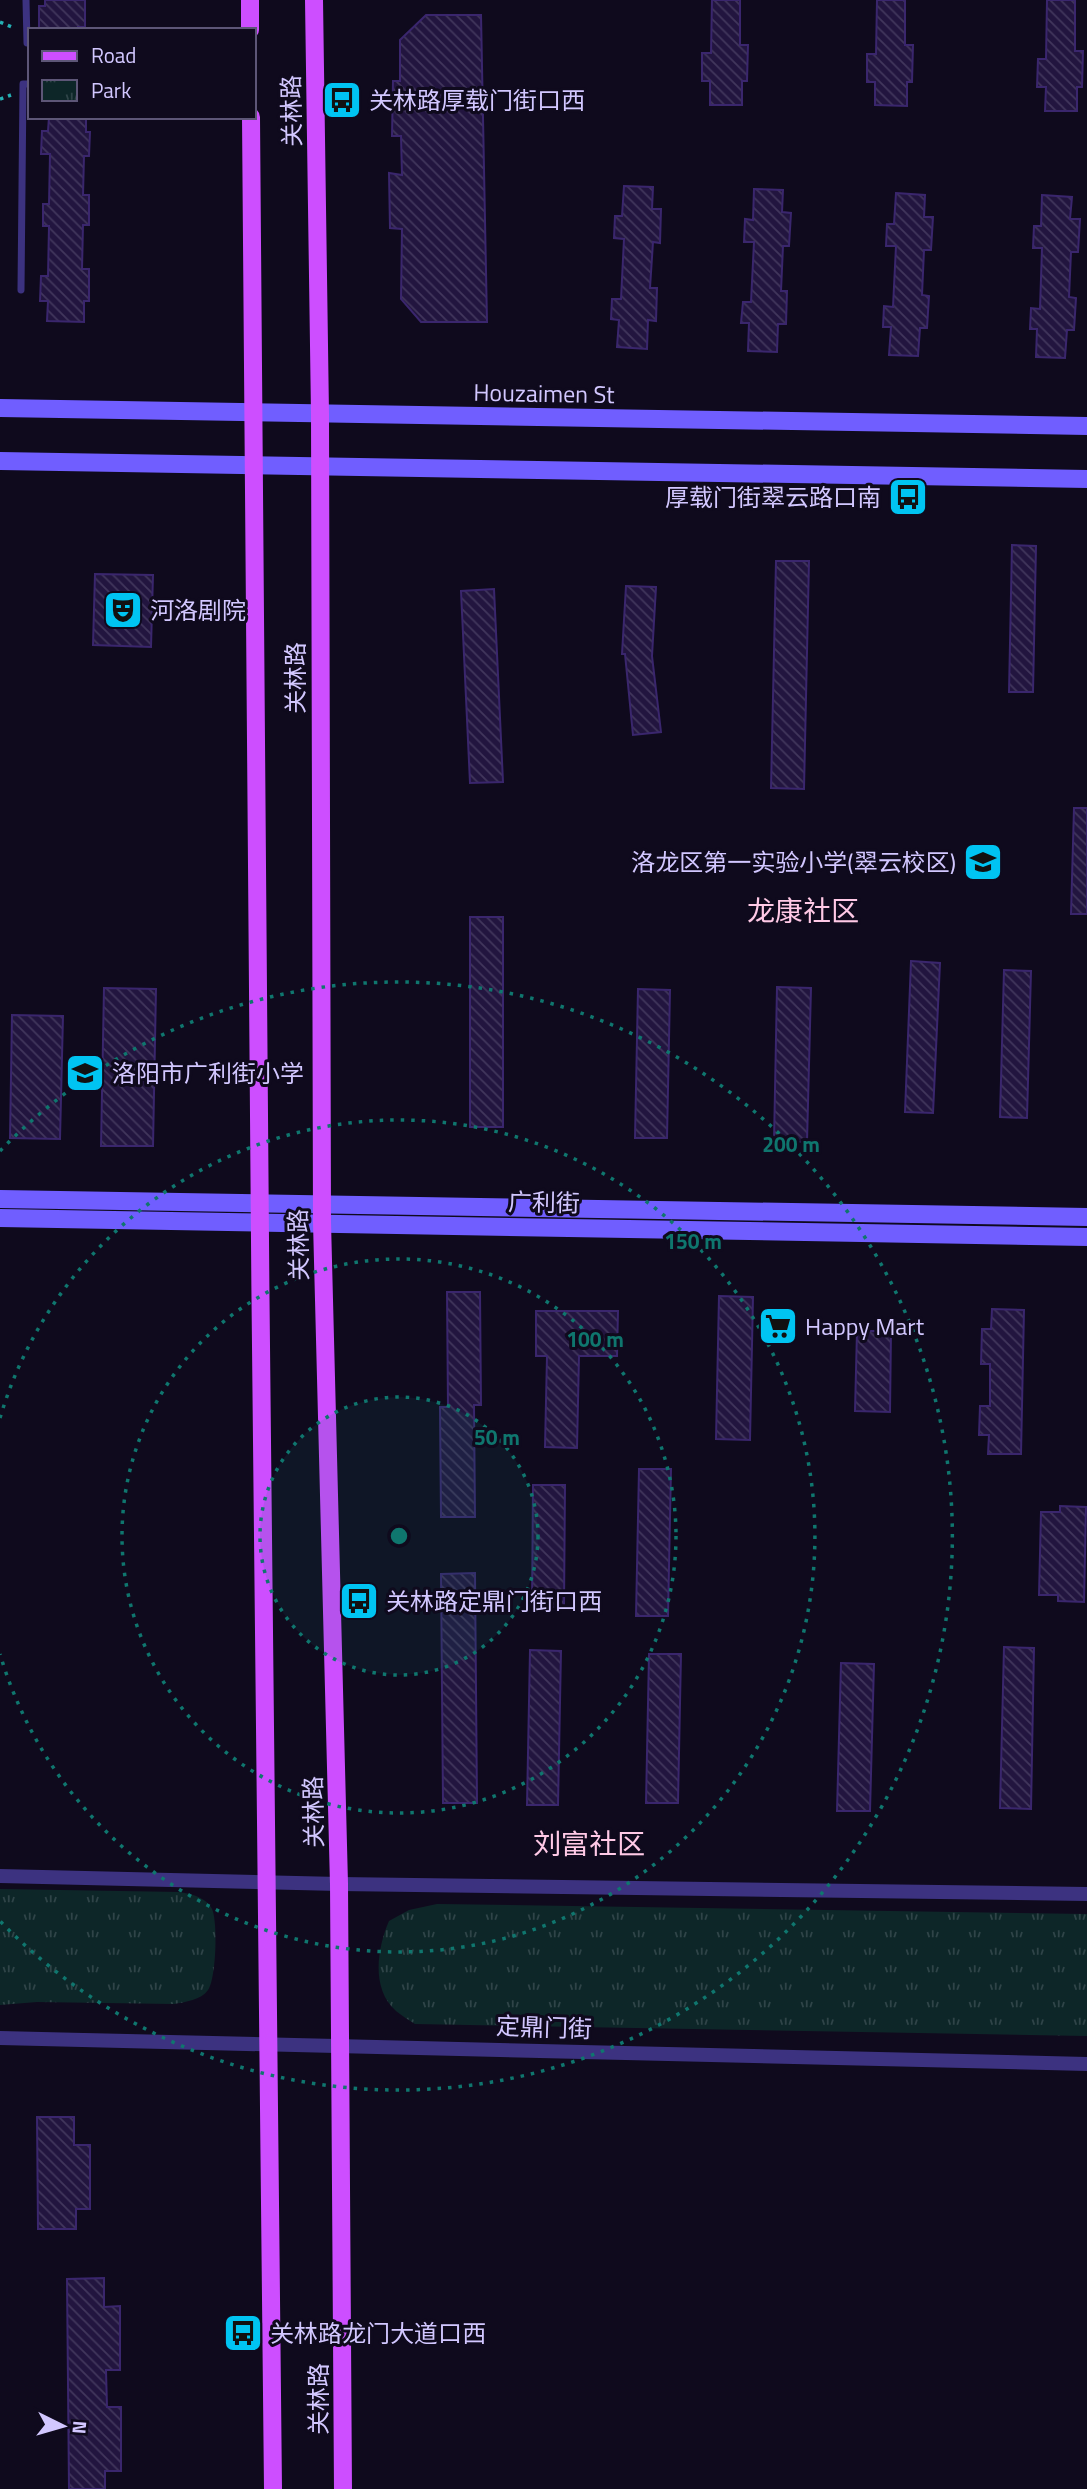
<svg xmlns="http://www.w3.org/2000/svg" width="1087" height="2489" font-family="'Titillium Web','Noto Sans SC',sans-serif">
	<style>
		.park { fill: url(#park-tufts) }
		.building { fill: url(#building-back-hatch); stroke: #3a266d; stroke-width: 2 }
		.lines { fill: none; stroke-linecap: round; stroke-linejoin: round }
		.path { stroke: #25b0b4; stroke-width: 3.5; stroke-dasharray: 3.5 5; stroke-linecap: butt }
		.lane { stroke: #3c3280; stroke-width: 7 }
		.street { stroke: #3c3280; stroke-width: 14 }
		.secondary { stroke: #705eff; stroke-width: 18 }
		.primary { stroke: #cd4eff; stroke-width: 18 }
		.ring { fill: none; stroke: #0f766e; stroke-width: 3.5; stroke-dasharray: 3.5 7 }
		.labels { text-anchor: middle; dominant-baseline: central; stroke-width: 6; stroke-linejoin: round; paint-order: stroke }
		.poi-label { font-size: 24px; fill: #d2c7ff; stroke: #0f0a1d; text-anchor: start }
		.street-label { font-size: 24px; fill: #d2c7ff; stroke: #0f0a1d }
		.quarter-label { font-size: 28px; fill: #ffc9e6; stroke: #0f0a1d }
		.centre { fill: #0f766e; stroke: #0f0a1d; stroke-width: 3.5 }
		.ring-label { font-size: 21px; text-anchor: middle; font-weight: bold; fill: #0f766e; stroke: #0f0a1d; stroke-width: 6; stroke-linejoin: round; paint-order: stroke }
	</style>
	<defs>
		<pattern id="park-tufts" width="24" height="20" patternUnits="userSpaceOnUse" patternTransform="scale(1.75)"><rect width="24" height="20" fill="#0d2628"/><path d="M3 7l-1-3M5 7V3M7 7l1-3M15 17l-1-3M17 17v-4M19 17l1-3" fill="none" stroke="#2f4448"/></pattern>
		<pattern id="building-back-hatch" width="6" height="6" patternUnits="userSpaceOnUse" patternTransform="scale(1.75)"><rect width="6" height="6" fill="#22153f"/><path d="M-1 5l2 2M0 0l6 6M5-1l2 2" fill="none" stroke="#41365c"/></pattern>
	</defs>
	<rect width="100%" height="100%" fill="#0f0a1d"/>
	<path class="park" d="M0,1889L179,1892C191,1894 206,1897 212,1909C218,1922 216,1979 208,1990C201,2000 185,2002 174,2004L37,2002L0,2005Z
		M437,1904L1087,1914V2036L415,2024C409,2020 402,2016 396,2011C371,1989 377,1949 389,1921L409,1910Z"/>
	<path class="building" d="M45,0H85V27H78V30L39,28V6H45Z
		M712,0H740V45H748L747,81H742V105H710V81H702V53H711Z
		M877,0H905V45H913L912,82H907V106L875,105V82H867V54H876Z
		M1047,0H1075V51H1083L1082,87H1077V111H1045L1046,87H1037L1038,59H1046Z
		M426,15H481L487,322H421L401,299L402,229L390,228L389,173L402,175L401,136H392L393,81H400V40Z
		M49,117H86V132H90L89,156H84L83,195H89V225H83L82,269H89V301H84V322L47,321L48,301H40L41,276H48L49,226H43V204H49L50,154H41L42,131H48Z
		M624,186L653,187L652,209H661L660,243L653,242L650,288H657L656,321L648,320L647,349L617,347L619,320L611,319L612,299H621L624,239L614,238L615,216H622Z
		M754,189L783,190L782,212L791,213L789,246H783L781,291H787L786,324H778L777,352L748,351L749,323H741L743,302H751L754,242H744L745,219L753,220Z
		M896,193L925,195L924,217H933L931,250H924L922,295L929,296L927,328H920L918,356L889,355L891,327H883L884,306L893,307L896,246H886L887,224H894Z
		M1042,195L1072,197L1070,219H1080L1078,252H1071L1069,297L1076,298L1074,330H1067L1065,358L1036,357L1037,329H1030L1031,308L1040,309L1042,248H1033L1034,226H1041Z
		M1012,545L1036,546L1033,692H1009Z
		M776,561H809L804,789L771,788Z
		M95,574L153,575L151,647L93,645Z
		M626,586L656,587L652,656L661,732L633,735L625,654H622Z
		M494,589L503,782L470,783L461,591Z
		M1074,808H1087V914H1071Z
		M470,917H503V1127H470Z
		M911,961L940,963L933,1113L905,1112Z
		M1004,970L1031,971L1027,1118L1000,1117Z
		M777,987L811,988L807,1142L774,1141Z
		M104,988L156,989L153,1146H101Z
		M638,989L670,990L667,1138H635Z
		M12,1015L63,1016L60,1139L10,1138Z
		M447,1292H480L481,1405H474L475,1517H441L440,1407H448Z
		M719,1296L753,1297L750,1440L716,1439Z
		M992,1309L1024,1310L1021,1454H988L989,1435H979L980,1406H990V1364H981L982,1329H991Z
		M536,1311H618L617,1356H579L577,1448L545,1447L547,1356H536Z
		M857,1331H891L890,1412L855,1411Z
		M639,1469H671L668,1616H636Z
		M533,1485H565L564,1607H532Z
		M1060,1506L1086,1507L1084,1602L1058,1601V1595H1039L1041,1512H1060Z
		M475,1573L477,1803H443L441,1574Z
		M1004,1647L1034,1648L1031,1809L1000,1808Z
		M530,1650L561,1651L558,1805H527Z
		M649,1654H681L678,1803H646Z
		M841,1663L874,1664L870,1811H837Z
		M37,2117H74V2145H90V2209H76V2229H38Z
		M104,2278V2307L120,2306V2370H106L107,2407H121V2471H105V2489H69L67,2279Z"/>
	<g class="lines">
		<path class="path" d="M0,22L14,28
			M0,99L11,95"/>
		<path class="lane" d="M26,0L27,43
			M21,290L23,84H30"/>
		<path class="street" d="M0,1876L339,1884L1087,1894
			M0,2038L1087,2064"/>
		<path class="secondary" d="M0,408L1087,426
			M0,461L1087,479
			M0,1199L1087,1217
			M0,1218L1087,1237"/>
		<path class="primary" d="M250,0V30
			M314,0L320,414L322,1222L339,1884L343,2489
			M251,117C259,908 261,1698 273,2489"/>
	</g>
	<circle cx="399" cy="1536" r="139" fill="#0f766e" fill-opacity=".12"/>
	<g class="ring">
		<circle cx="399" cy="1536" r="139"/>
		<circle cx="399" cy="1536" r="277"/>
		<path d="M0 1418A416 416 0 1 1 0 1654"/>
		<path d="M0 1151A554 554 0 1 1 0 1921"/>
	</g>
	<defs>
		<g id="bus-square" transform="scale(2.0125)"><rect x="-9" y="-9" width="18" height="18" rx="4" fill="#00c4f2" stroke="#0f0a1d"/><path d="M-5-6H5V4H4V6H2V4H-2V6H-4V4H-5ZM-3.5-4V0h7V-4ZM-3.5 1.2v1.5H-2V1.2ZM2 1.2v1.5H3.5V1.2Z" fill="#111"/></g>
		<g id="theatre-square" transform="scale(2.0125)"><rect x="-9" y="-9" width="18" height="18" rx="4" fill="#00c4f2" stroke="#0f0a1d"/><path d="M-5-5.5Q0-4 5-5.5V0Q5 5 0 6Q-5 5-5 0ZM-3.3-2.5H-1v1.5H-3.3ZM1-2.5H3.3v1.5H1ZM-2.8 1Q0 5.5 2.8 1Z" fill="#111"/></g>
		<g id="school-square" transform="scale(2.0125)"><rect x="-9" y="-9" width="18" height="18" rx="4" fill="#00c4f2" stroke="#0f0a1d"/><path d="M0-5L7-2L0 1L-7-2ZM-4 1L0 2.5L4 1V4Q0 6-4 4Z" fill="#111"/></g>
		<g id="supermarket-square" transform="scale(2.0125)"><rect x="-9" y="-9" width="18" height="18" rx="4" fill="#00c4f2" stroke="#0f0a1d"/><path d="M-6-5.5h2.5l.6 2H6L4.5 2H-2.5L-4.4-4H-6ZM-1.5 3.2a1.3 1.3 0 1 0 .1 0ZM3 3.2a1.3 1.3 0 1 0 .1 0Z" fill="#111"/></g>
	</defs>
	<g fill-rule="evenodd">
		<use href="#bus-square" x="342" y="100"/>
		<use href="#bus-square" x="908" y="497"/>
		<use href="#theatre-square" x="123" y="610"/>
		<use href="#school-square" x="983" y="862"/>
		<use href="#school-square" x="85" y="1073"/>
		<use href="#supermarket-square" x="778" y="1326"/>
		<use href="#bus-square" x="359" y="1601"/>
		<use href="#bus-square" x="243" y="2333"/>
	</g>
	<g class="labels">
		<g class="poi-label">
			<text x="369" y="100">关林路厚载门街口西</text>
			<text x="881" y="497" text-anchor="end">厚载门街翠云路口南</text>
			<text x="150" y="610">河洛剧院</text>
			<text x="956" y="862" text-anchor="end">洛龙区第一实验小学(翠云校区)</text>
			<text x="112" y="1073">洛阳市广利街小学</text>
			<text x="805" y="1326">Happy Mart</text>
			<text x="386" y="1601">关林路定鼎门街口西</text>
			<text x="270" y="2333">关林路龙门大道口西</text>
		</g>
		<g class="street-label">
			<text transform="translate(291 111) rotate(-91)">关林路</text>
			<text transform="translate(544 393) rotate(1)">Houzaimen St</text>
			<text transform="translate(295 678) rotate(-90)">关林路</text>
			<text transform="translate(544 1202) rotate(1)">广利街</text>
			<text transform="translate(298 1245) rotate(-91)">关林路</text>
			<text transform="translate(313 1812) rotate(-91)">关林路</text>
			<text transform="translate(544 2027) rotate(2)">定鼎门街</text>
			<text transform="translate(318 2399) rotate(-90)">关林路</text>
		</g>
		<g class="quarter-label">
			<text x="803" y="910">龙康社区</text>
			<text x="589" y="1843">刘富社区</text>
		</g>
	</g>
	<circle cx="399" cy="1536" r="10" class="centre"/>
	<g class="ring-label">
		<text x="791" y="1152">200 m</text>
		<text x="693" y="1249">150 m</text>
		<text x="595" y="1347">100 m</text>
		<text x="497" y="1445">50 m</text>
	</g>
	<rect x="28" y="28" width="228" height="91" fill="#0f0a1d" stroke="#5d5677" stroke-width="2"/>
	<rect x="42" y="51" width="35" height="10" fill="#cd4eff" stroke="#5d5677" stroke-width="2"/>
	<text x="91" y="63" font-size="21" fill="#d2c7ff">Road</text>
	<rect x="42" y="80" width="35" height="21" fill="url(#park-tufts)" stroke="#5d5677" stroke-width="2"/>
	<text x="91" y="98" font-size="21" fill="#d2c7ff">Park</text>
	<g transform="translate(63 2426) rotate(95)" stroke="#0f0a1d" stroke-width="5" paint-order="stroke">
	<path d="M0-5L12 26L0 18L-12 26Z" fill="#d2c7ff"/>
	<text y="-10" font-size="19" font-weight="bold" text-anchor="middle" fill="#d2c7ff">N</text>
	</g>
</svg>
